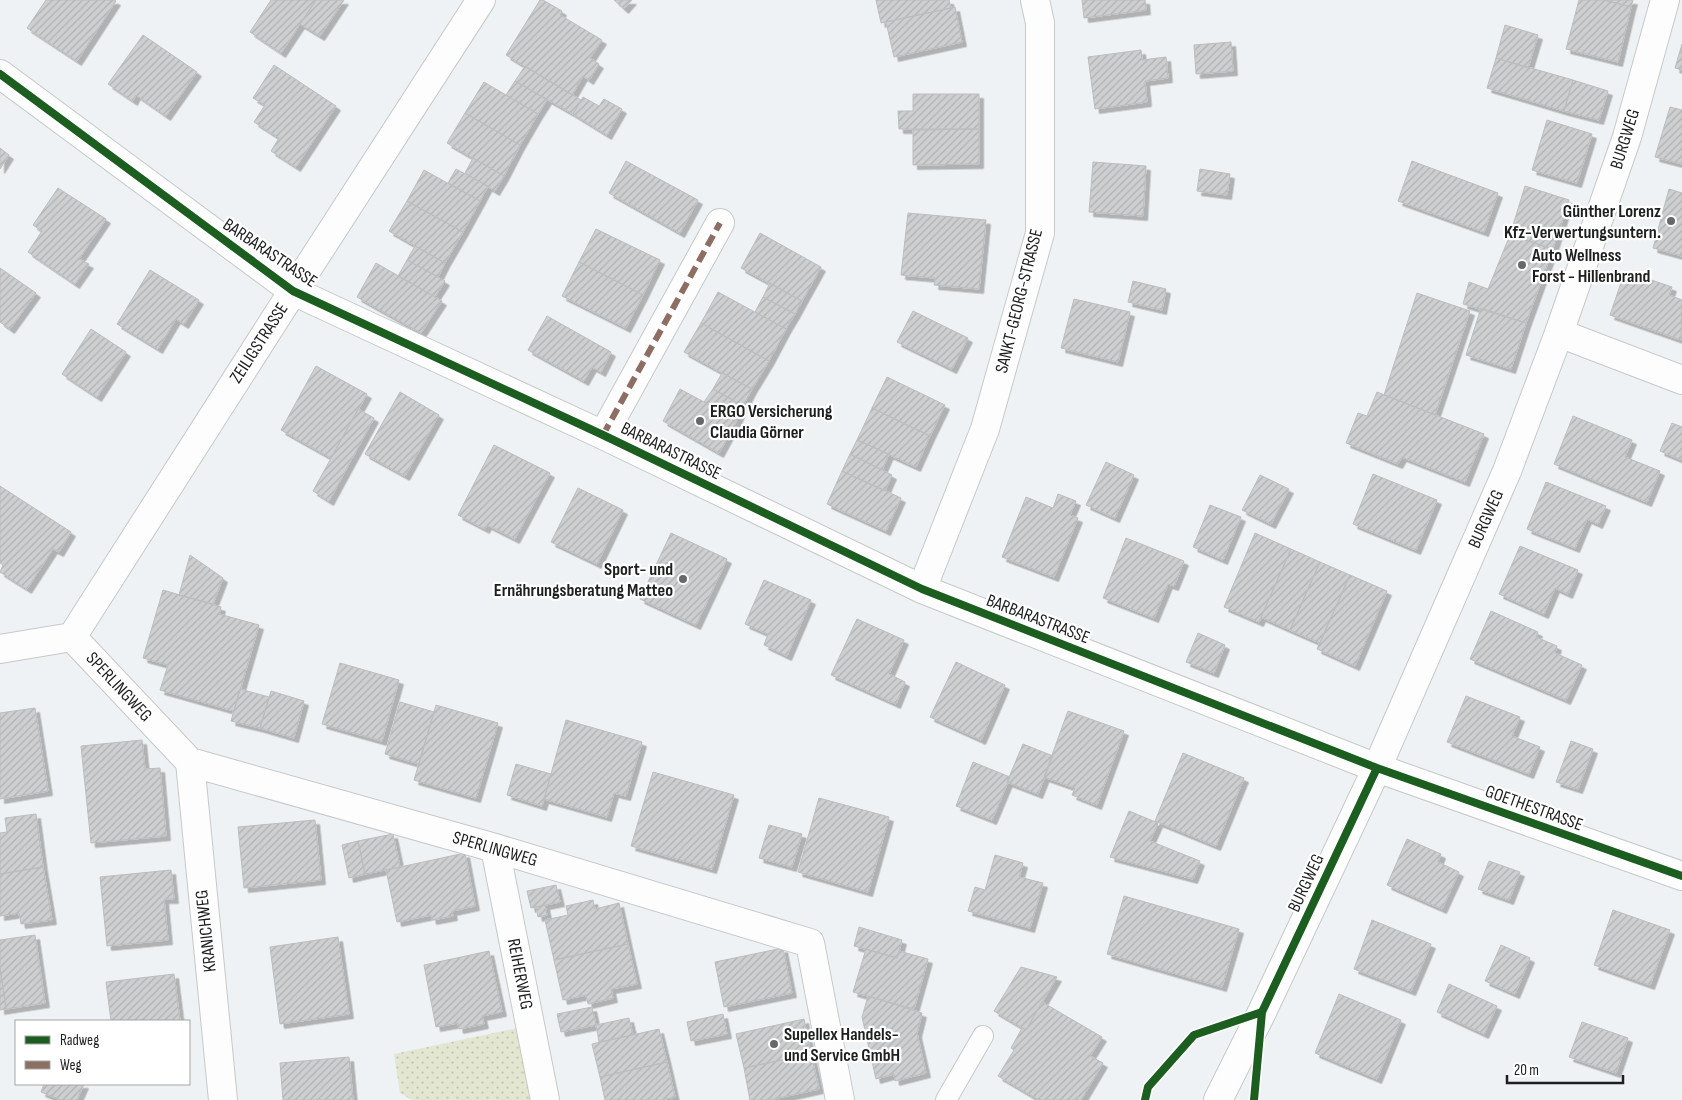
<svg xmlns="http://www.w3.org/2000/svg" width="1682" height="1100" font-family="'Sofia Sans Condensed',sans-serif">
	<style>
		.park { fill: url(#park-dots) }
		.building { fill: url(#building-hatch); stroke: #bbbdbe; filter: url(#shadow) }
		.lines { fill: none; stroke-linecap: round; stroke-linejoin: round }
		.service-casing { stroke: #c6c9ca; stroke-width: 22 }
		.minor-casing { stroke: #c6c9ca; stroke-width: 30 }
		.tertiary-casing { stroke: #c6c9ca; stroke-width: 30 }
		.service { stroke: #fdfdfd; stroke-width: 20 }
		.minor { stroke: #fdfdfd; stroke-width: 28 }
		.tertiary { stroke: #fdfdfd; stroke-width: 28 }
		.quiet { stroke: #8d6e63; stroke-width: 6; stroke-dasharray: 12 6; stroke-linecap: butt }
		.cycleway-casing { stroke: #fff; stroke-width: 11 }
		.cycleway { stroke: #1b5e20; stroke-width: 8 }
		.poi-dot { fill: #66686a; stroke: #fff; stroke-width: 2 }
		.labels { text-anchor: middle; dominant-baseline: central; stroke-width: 4.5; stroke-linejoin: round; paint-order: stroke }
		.street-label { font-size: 18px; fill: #1c1e1f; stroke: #fff }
		.poi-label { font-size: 18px; font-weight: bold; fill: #1c1e1f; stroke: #fff; text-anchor: start }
	</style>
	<defs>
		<pattern id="park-dots" width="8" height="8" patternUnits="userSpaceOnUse" patternTransform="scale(1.25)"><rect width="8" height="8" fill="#e3e6d0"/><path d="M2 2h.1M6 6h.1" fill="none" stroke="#c2c5b2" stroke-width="1.8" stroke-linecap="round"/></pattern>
		<pattern id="building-hatch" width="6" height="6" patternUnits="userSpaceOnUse" patternTransform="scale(1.25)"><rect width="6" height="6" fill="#cdcfd1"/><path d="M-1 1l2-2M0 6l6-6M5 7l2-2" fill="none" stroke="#afb1b3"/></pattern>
		<filter id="shadow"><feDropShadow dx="4.5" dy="4.5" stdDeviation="0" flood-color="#0004"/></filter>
	</defs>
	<rect width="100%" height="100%" fill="#eff2f4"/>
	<path class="park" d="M522,1027L534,1100H412L400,1093L394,1054Z"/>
	<path class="building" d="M46,0H114L116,1L77,61L27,28Z
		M271,0H316L281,53L250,32Z
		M316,0H344L320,36L300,24Z
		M540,0H543L562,11L560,15L602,40L590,58L599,64L589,80L583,76L572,95L506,55Z
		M614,0H632L624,9Z
		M876,0H949L951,8L881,23Z
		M1082,0H1145L1146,10L1084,18Z
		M1579,0H1604L1631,7L1618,62L1566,49Z
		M1604,0H1633L1631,7Z
		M955,7L962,42L894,57L886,22Z
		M1505,25L1538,35L1528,68L1496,58Z
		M143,35L197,72L166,116L136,95L133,101L108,84Z
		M1231,42L1233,71L1196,74L1194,45Z
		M1682,44V70L1675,68Z
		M1141,50L1142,60L1166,57L1168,78L1145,81L1147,102L1095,109L1088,57Z
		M1496,58L1573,80L1564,111L1487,88Z
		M274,65L336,106L296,167L271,151L279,138L254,122L265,105L253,98Z
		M525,66L581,100L573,114L515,81Z
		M1573,80L1608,91L1599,120L1564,111Z
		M515,81L547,100L538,114L506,95Z
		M484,82L538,114L520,145L465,113Z
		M913,94H979V129H899L898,111H913Z
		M583,97L599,106L604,99L622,109L607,135L573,114Z
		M1670,107L1682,110V164L1655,157Z
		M465,113L520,145L504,176L447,143Z
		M1547,120L1592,134L1577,183L1532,170Z
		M979,129V164L913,165V130Z
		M0,148L9,155L0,169Z
		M473,158L504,176L495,191L465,173Z
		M626,161L698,200L680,233L609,193Z
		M1412,161L1498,193L1484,232L1398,201Z
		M1093,162L1146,166L1143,216L1089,212Z
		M456,169L488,186L480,201L448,183Z
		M1200,169L1230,174L1227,195L1197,191Z
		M424,170L480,201L463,232L407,201Z
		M1525,186L1569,200L1553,249L1510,235Z
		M58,188L106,219L79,259L89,264L75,284L28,252L42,231L33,225Z
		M1669,189L1682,193V256L1653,248Z
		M407,201L463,232L445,263L389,231Z
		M908,213L986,220L979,289L934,285L935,278L901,275Z
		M596,229L660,260L643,295L579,262Z
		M760,233L821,267L802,301L741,268Z
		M1510,235L1553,249L1526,323L1463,304L1469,282L1488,289Z
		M415,246L445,263L438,277L407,260Z
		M407,260L445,281L435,297L398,276Z
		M579,262L643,295L626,328L562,296Z
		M376,263L442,301L421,333L357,297Z
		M0,268L36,293L10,329L0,322Z
		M150,270L199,300L184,324L176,319L158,349L117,324Z
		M1625,271L1672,287L1669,295L1682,300L1681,340L1610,315Z
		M1133,281L1166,289L1162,310L1128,302Z
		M770,283L802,301L795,314L763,297Z
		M718,292L786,329L769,361L701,323Z
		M1417,293L1470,311L1435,415L1384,395Z
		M763,297L795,314L786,329L755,312Z
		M1074,299L1130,312L1118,362L1061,348Z
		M1481,308L1526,323L1511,369L1466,355Z
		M913,311L968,338L952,369L897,342Z
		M547,316L611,352L601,372L592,367L584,381L528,350Z
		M701,323L769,361L752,389L684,352Z
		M91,329L126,352L97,397L62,374Z
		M316,366L367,394L331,458L281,430Z
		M722,373L752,389L743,406L713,389Z
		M887,377L945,405L930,436L872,408Z
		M680,389L737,420L719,453L663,421Z
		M713,389L743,406L737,420L704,402Z
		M400,392L439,415L405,476L365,454Z
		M1377,392L1484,434L1465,482L1402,457L1398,464L1346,443L1358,413L1367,416Z
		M872,408L930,436L916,467L857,440Z
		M358,409L374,418L329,501L313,491Z
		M1573,416L1632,440L1625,457L1660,471L1647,502L1554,464Z
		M1672,423L1682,427V460L1660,451Z
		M857,440L889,454L882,470L850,454Z
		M494,445L550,473L515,539L487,525L485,529L458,515Z
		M850,454L892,475L885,491L842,471Z
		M1106,462L1134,475L1115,518L1086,505Z
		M842,471L901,498L886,531L827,504Z
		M1373,474L1437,500L1416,550L1353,524Z
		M1260,475L1289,489L1271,524L1242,510Z
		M1546,482L1606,506L1598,524L1587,519L1575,548L1527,529Z
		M0,486L71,532L59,552L53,549L27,589L0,572L3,565L0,563Z
		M578,488L623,510L597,564L551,542Z
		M1058,494L1076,501L1070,515L1078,518L1054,577L1002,557L1026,497L1053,508Z
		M1210,505L1241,517L1223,560L1193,547Z
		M671,533L727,559L696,625L640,599Z
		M1255,533L1291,549L1259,622L1224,607Z
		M1126,538L1184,561L1174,586L1168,584L1154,618L1103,598Z
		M1520,546L1578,570L1568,594L1555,588L1544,614L1499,594Z
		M1291,549L1320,562L1290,630L1261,617Z
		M190,555L223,578L213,604L179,595Z
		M1320,562L1350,575L1320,643L1290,630Z
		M1350,575L1387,591L1355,666L1317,649Z
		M764,580L811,600L787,656L764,645L768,634L745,624Z
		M163,590L221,607L219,614L259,625L234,711L160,690L168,665L143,658Z
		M1491,611L1538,632L1536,637L1557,646L1555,653L1582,665L1566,700L1470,659Z
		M857,619L904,640L889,674L905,682L896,704L831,675Z
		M1198,633L1225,645L1214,673L1186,662Z
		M956,662L1005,685L981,740L930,717Z
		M340,663L399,680L382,741L322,724Z
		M240,689L269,697L260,728L231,721Z
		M271,691L304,701L294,738L260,728Z
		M1466,696L1520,717L1512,736L1540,747L1529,774L1447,742Z
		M400,702L434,712L419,764L385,754Z
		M436,705L498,723L476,798L414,780Z
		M35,708L48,791L0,799V713Z
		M1068,711L1124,731L1097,805L1072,795L1075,788L1044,777Z
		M566,720L642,742L626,796L614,793L607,817L544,799Z
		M142,740L145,769L160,768L166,836L91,843L81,746Z
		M1571,741L1593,749L1578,789L1556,782Z
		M1023,744L1053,756L1038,794L1007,782Z
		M1183,753L1244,778L1216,846L1155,821Z
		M973,762L1010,777L992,820L956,806Z
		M516,764L551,774L542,806L507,795Z
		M653,772L734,795L712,869L631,846Z
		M819,798L889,817L868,892L798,872Z
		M1129,811L1158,823L1150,841L1200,861L1193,879L1110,857Z
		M36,814L43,867L0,874V833L7,832L5,818Z
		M315,820L321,880L244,888L238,827Z
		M769,825L802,834L792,867L759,858Z
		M393,834L400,867L365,874L358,841Z
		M1407,839L1441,854L1438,862L1459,872L1442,909L1387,885Z
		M358,841L365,874L349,878L342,845Z
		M465,853L475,906L452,911L453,916L432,920L431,915L397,922L386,870Z
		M995,855L1023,863L1019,877L1043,883L1030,928L968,911L975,887L985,890Z
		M1489,861L1520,872L1509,900L1478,889Z
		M43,867L52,920L21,924L19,913L0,916V874Z
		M171,870L174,899H164L168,940L107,946L100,877Z
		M556,885L560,902L531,908L527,891Z
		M1124,896L1239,929L1222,987L1107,954Z
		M593,900L595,909L619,903L628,944L554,960L545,920L568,915L566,906Z
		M545,905L547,915L538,917L536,907Z
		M1613,910L1670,930L1650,985L1594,965Z
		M1372,920L1431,944L1411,991L1354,969Z
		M859,927L902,940L897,958L854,946Z
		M35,935L45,1003L6,1009L0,967V940Z
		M338,937L349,1014L280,1024L270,947Z
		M628,944L637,984L611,989L613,998L588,1004L586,995L563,1000L554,960Z
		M1501,945L1530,958L1515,994L1485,981Z
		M783,948L792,993L724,1007L715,962Z
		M866,949L897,958L899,951L928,959L914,1009L853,992Z
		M489,951L502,1012L482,1016L484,1024L459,1029L458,1023L436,1027L424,965Z
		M0,967L6,1009L0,1010Z
		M1021,967L1057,977L1026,1030L994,1011Z
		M174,974L180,1021H111L106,982Z
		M1449,984L1497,1006L1484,1034L1437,1012Z
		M1339,994L1401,1020L1377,1079L1315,1053Z
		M868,996L922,1013L917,1033L926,1073L895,1081L894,1074L876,1079L862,1017Z
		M1042,1002L1102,1037L1090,1056L1103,1063L1081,1100H1039L998,1076L1014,1050L1011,1048L1022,1028L1026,1030Z
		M592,1007L596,1025L561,1032L557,1014Z
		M723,1014L727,1034L691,1041L687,1022Z
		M629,1018L633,1035L599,1042L596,1025Z
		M804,1019L811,1054L744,1068L736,1034Z
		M1582,1022L1628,1038L1616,1073L1569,1057Z
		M659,1029L667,1062L600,1077L592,1044Z
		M811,1054L819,1089L769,1100H750L744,1068Z
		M349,1057L353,1100H283L280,1063Z
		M667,1062L675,1097L661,1100H605L600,1077Z
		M44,1084H84L77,1100H61L41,1092Z"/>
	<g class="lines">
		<g class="service-casing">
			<path id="service" d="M946,1100L983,1036"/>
		</g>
		<g class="minor-casing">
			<path id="minor" d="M0,74L293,291L603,435L922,589L1377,768L1682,876
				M1559,333L1682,380
				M603,435L720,223
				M922,589L985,429L1040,233V23L1035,0
				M72,637L190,762L495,848L810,943L840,1100
				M72,637L293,291L481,0
				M0,649L72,637
				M190,762L223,1100
				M495,848L545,1100"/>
		</g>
		<g class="tertiary-casing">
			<path id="tertiary" d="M1218,1100L1262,1012L1377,768L1507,471L1559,333L1627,137L1665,0"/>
		</g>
		<use href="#service" class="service"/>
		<use href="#minor" class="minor"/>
		<use href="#tertiary" class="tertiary"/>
		<path class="quiet" d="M603,435L720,223"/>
		<g class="cycleway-casing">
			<path id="cycleway" d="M0,74L293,291L603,435L922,589L1377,768L1682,876
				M1145,1100L1148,1087L1194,1035L1262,1012
				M1254,1100L1262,1012L1377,768"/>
		</g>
		<use href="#cycleway" class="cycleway"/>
	</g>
	<g class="poi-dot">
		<circle cx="1671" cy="221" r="5"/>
		<circle cx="1522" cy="265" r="5"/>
		<circle cx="700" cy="421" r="5"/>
		<circle cx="683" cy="579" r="5"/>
		<circle cx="774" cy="1044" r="5"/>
	</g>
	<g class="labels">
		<g class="street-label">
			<text transform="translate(1625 139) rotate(-73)">BURGWEG</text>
			<text transform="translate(270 253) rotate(34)">BARBARASTRASSE</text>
			<text transform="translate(1019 301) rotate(-76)">SANKT-GEORG-STRASSE</text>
			<text transform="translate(259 343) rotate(-57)">ZEILIGSTRASSE</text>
			<text transform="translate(671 451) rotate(26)">BARBARASTRASSE</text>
			<text transform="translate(1486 519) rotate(-66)">BURGWEG</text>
			<text transform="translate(1038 619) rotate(21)">BARBARASTRASSE</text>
			<text transform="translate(119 687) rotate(47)">SPERLINGWEG</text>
			<text transform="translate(1534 808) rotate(20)">GOETHESTRASSE</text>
			<text transform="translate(495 849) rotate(16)">SPERLINGWEG</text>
			<text transform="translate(1306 883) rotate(-65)">BURGWEG</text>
			<text transform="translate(206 931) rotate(-96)">KRANICHWEG</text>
			<text transform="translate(520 974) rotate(79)">REIHERWEG</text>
		</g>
		<g class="poi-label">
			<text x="1661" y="211" text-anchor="end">Günther Lorenz<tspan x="1661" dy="21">Kfz-Verwertungsuntern.</tspan></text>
			<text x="1532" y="255">Auto Wellness<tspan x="1532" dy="21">Forst - Hillenbrand</tspan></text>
			<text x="710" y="411">ERGO Versicherung<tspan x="710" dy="21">Claudia Görner</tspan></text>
			<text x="673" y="569" text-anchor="end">Sport- und<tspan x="673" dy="21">Ernährungsberatung Matteo</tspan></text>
			<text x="784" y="1034">Supellex Handels-<tspan x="784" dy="21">und Service GmbH</tspan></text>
		</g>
	</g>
	<rect x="15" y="1020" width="175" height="65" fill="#ffffff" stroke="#a4a5a5"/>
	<rect x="25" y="1036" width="25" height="8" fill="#1b5e20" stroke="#a4a5a5"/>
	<text x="60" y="1045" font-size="15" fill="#1c1e1f">Radweg</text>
	<rect x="25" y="1061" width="25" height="8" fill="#8d6e63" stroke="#a4a5a5"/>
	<text x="60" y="1070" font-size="15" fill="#1c1e1f">Weg</text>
	<path d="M1507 1075v8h116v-8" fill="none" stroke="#1c1e1f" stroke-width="2.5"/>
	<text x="1514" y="1075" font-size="15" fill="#1c1e1f" stroke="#ffffff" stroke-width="4" paint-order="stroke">20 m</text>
</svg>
